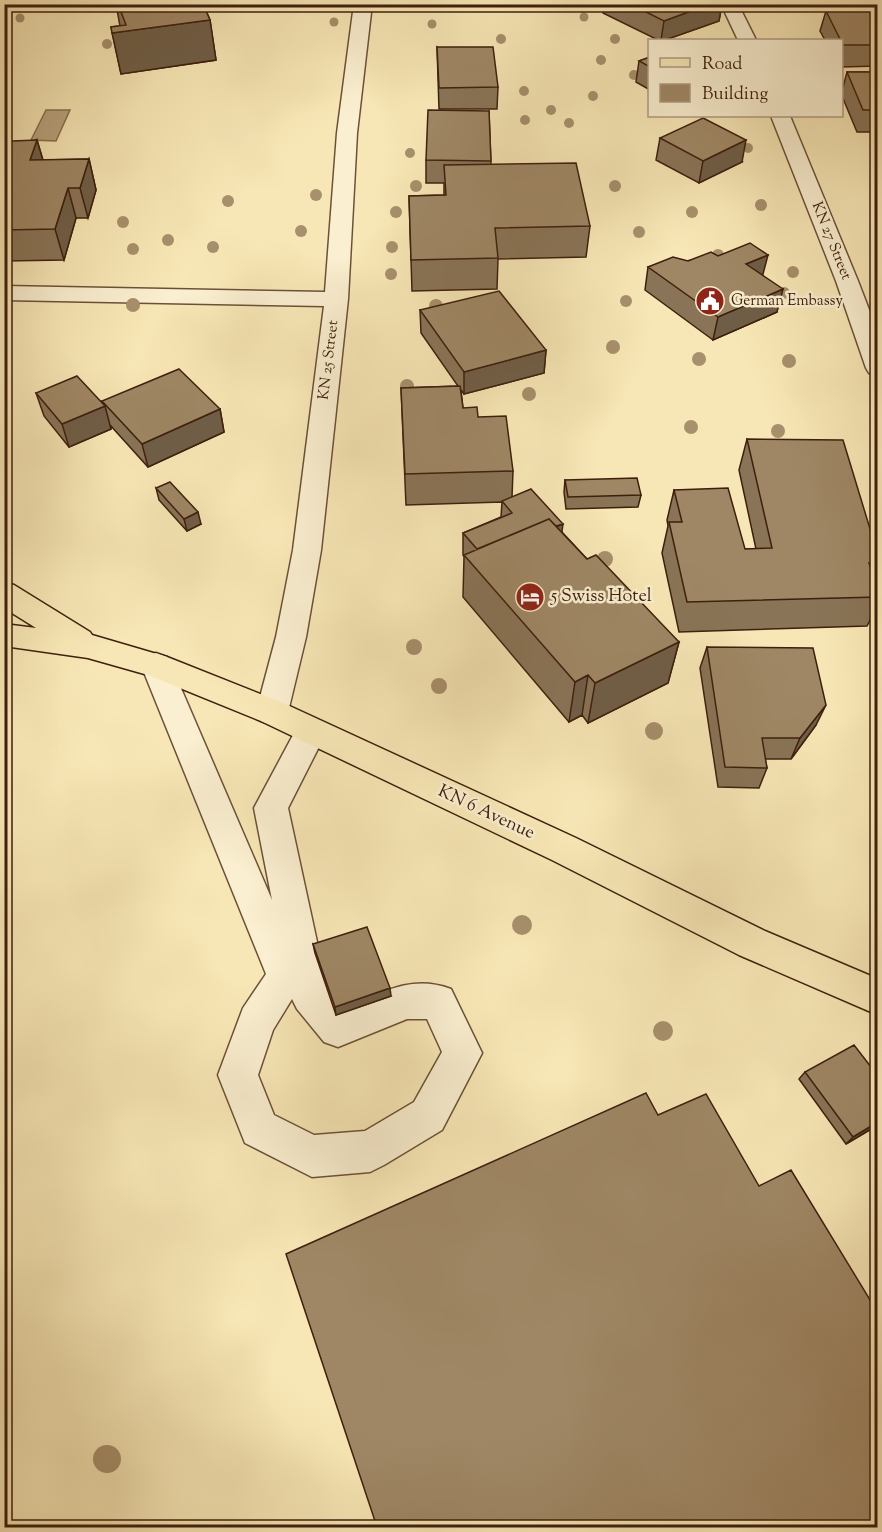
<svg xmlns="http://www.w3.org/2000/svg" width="882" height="1532" font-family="'Sorts Mill Goudy',serif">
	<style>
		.water { fill: #b9a37d; stroke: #886e50; stroke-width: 1.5 }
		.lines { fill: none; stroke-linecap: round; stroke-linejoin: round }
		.minor-casing { stroke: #6c5137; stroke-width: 3 }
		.major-casing { stroke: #3e1f0d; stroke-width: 3 }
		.minor { fill: #faefd0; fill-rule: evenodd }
		.major { fill: #f8e7b6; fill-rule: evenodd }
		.tree { fill: #a7906c }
		.wall { fill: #897457; stroke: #3e1f0d; stroke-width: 1.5 }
		.shaded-wall { fill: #6f5e47; stroke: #3e1f0d; stroke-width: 1.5 }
		.building { fill: #9f8765; stroke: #3e1f0d; stroke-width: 1.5 }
		.labels { text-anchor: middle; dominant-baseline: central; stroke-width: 5; stroke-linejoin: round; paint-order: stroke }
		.far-street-label { font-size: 15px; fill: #3e1f0d; stroke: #faefd0 }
		.far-poi-label { font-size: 15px; fill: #3e1f0d; stroke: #faefd0; text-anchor: start }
		.poi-label { font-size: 18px; fill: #3e1f0d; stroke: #faefd0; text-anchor: start }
		.street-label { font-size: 18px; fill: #3e1f0d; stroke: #faefd0 }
	</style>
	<rect width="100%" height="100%" fill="#f8e7b6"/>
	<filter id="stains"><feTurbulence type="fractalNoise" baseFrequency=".00333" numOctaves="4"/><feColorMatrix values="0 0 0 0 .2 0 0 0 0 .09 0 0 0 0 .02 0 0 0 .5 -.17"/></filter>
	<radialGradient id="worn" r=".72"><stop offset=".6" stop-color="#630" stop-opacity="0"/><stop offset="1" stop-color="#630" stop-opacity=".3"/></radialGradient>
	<path class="water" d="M46,110H70L56,141L31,140Z"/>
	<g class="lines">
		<g class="minor-casing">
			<path id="minor" d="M354,4H372L357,133L348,299L321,550L306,637L288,712L283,721L272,725L261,721L256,712L276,637L293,550L324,306L4,300V286L325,292L337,133Z
				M721,4H738L756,40H738Z
				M771,116H790L858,281L878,333V375L869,373L866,368L836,281Z
				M156,653L167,657L171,665L272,900L254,808L300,722L311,718L322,722L327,731L288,808L327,988L345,1008C382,993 411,974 451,989L482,1053L442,1130L384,1165L370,1172L312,1177L245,1143L218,1075L243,1008L266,974L141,665L145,657ZM292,999L297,1009L324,1042L338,1047L407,1019H427L442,1052L414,1102L365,1131L314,1135L274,1115L258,1075L273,1030Z"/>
		</g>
		<g class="major-casing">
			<path id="major" d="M4,582L14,585L90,632L92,635L167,657L283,703L576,838L765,931L878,979V1015L739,955L552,860L261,721L148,675L88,658L4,646V624L36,628L4,608Z"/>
		</g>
		<use href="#minor" class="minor"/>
		<use href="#major" class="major"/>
	</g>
	<g class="tree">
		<circle cx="584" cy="17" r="4.5"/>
		<circle cx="20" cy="18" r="4.5"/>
		<circle cx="334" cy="22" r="4.5"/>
		<circle cx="432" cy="24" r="4.5"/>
		<circle cx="501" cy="39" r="5"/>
		<circle cx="615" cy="39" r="5"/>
		<circle cx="107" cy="44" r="5"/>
		<circle cx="601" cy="60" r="5"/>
		<circle cx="634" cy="75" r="5"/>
		<circle cx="524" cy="91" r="5"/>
		<circle cx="593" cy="96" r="5"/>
		<circle cx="551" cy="110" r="5"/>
		<circle cx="525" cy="120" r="5"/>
		<circle cx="569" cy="123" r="5"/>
		<circle cx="748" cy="148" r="5"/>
		<circle cx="410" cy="153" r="5"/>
		<circle cx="416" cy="186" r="6"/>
		<circle cx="615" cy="186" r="6"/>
		<circle cx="316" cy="195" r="6"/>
		<circle cx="228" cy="201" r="6"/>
		<circle cx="761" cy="205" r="6"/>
		<circle cx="396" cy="212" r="6"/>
		<circle cx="692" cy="212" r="6"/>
		<circle cx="123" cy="222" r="6"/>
		<circle cx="301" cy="231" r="6"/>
		<circle cx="639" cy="232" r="6"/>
		<circle cx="168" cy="240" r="6"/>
		<circle cx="213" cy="247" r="6"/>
		<circle cx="392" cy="247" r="6"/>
		<circle cx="133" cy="249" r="6"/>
		<circle cx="718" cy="255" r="6"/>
		<circle cx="793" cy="272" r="6"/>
		<circle cx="391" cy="274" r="6"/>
		<circle cx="784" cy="293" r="6"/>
		<circle cx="626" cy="301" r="6"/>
		<circle cx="133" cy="305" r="7"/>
		<circle cx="436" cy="306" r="7"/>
		<circle cx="613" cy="347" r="7"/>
		<circle cx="699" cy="359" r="7"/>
		<circle cx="789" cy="361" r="7"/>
		<circle cx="407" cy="386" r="7"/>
		<circle cx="529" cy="394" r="7"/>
		<circle cx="691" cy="427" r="7"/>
		<circle cx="778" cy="431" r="7"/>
		<circle cx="605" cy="559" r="8"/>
		<circle cx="414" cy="647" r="8"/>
		<circle cx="439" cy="686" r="8"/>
		<circle cx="654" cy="731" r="9"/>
		<circle cx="522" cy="925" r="10"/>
		<circle cx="663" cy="1031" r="10"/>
		<circle cx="107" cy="1459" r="14"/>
	</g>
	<path class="wall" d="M116,4H203L210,20L216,60L121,74L111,27L120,26Z
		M604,4H722L719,21L665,40H658L603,13Z
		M878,10V66L842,67V40H825L820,31L826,11Z
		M437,47L498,87L497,109H439Z
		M650,57V90L636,82L639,61Z
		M847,72H878V132H857L842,96V91Z
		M489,111L491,165L590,226L586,257L498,259L497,289L412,291L409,196L444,195V183H426V160Z
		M4,125L11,144L37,140L43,160L89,159L96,190L88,218H76L64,260L4,261Z
		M660,138L742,162L699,183L656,160Z
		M718,256L762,275L777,312L713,340L645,290L648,267Z
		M420,310L546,350L544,373L464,394L461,390L463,408L478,417L513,471L512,497L562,532L587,559L679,642L668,683L588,723L582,715L569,722L463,597L464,557L463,555V533L501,517L502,502L406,505L401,388L458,386L421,333Z
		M36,393L103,405L102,401L220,409L224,432L148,467L110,425L111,429L69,447L44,416Z
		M747,439L878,555V568L874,577L878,587V605L867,626L679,632L662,553L668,526L667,520L674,490L745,549H756L739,470Z
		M565,480L641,495L638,507L566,509L564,492Z
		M156,488L201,524L187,531L159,500Z
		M707,647L816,725L791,759H765L767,768L759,788L718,787L700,668Z
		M313,944L391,996L336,1015L315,953Z
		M805,1072L878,1125L846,1144L799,1079Z"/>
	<path class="shaded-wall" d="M710,4H722L719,21L665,40H661L664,21Z
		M210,20L216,60L121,74L112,33Z
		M5,125L12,147L4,164V126Z
		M37,140L46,171L30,160Z
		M746,140L742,162L699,183L703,161Z
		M89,159L96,190L88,218L80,188Z
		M68,188L76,218L64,260L55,229Z
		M768,255L762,278L746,264Z
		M783,289L777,312L713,340L718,317Z
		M546,350L544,373L464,394V372Z
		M105,406L111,429L69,447L62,424Z
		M220,409L224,432L148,467L142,444Z
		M198,512L201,524L187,531L184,519Z
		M563,524L560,546L484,557Z
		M679,642L668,683L588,723L595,683Z
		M588,675L582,715L569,722L575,682Z
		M826,705L816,725L791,759L800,738Z
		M390,988L391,996L336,1015L335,1007Z
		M878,1122V1125L846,1144L853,1137Z"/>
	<path class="building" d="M118,4H203L210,20L112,33L111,27L126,25Z
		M630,4H710L664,21Z
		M878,10V45H843L826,11Z
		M437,47H493L498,87L439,88Z
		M650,57V67L639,61Z
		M847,72H878V110H863Z
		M428,110L489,111L491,161L426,160Z
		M703,118L746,140L703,161L660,138Z
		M37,140L30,160L89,159L80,188H68L55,229L4,230V160L12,141Z
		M576,163L590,226L495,228L498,258L411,260L409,196L446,195L444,165Z
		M750,243L768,255L746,264L783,289L718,317L648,267L673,257L688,261L711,252L718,256Z
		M499,291L546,350L464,372L420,310Z
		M179,369L220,409L142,444L102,401Z
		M77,376L105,406L62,424L36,393Z
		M460,386L463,408L477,407L478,417L506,416L513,471L405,474L401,388Z
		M747,439L843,440L878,555V563H869L878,587V597L687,602L669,522H682L674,490L728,488L745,549L772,548Z
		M637,478L641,495L568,497L565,480Z
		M170,482L198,512L184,519L156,488Z
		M531,489L563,524L556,526L549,519L477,549L463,533L512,513L502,501Z
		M549,519L587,559L596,555L679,642L595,683L588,675L575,682L464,555Z
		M707,647L813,648L826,705L800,738H762L767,768L725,767Z
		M367,927L390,988L335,1007L313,944Z
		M854,1045L878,1076V1122L853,1137L805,1072Z
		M646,1093L658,1115L706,1094L759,1186L791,1170L878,1313V1527H377L286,1254Z"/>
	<defs>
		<g id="civic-disc" transform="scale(1.5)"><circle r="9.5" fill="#8f2418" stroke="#faefd0"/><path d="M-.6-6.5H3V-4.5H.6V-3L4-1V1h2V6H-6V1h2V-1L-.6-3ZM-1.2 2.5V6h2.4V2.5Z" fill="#fff"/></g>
		<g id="hotel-disc" transform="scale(1.5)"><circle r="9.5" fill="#8f2418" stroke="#faefd0"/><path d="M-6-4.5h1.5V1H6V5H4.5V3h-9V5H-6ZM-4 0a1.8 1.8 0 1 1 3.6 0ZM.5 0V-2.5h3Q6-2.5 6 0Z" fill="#fff"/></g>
	</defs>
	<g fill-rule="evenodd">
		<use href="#civic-disc" x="710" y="301"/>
		<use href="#hotel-disc" x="530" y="597"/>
	</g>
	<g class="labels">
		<g class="far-street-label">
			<text transform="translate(831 241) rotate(68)">KN 27 Street</text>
			<text transform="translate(329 360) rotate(-83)">KN 25 Street</text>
		</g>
		<g class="far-poi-label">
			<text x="731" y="301">German Embassy</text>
		</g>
		<g class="poi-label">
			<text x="551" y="597">5 Swiss Hotel</text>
		</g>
		<g class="street-label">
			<text transform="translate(486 813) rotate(25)">KN 6 Avenue</text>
		</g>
	</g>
	<rect width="882" height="1532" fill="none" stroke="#f8e7b6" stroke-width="24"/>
	<rect x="6" y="6" width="870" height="1520" fill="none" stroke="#3e1f0d" stroke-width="3"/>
	<rect x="12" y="12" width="858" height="1508" fill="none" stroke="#3e1f0d" stroke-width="1.5"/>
	<rect x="648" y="39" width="195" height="78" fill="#faefd0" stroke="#af9c82" stroke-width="1.5"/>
	<rect x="660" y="58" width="30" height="9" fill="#f8e7b6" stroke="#af9c82" stroke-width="1.5"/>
	<text x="702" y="69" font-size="18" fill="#3e1f0d">Road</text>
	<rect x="660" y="84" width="30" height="18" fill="#9f8765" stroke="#af9c82" stroke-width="1.5"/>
	<text x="702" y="99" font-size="18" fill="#3e1f0d">Building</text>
	<rect width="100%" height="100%" filter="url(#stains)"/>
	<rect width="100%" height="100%" fill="url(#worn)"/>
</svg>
